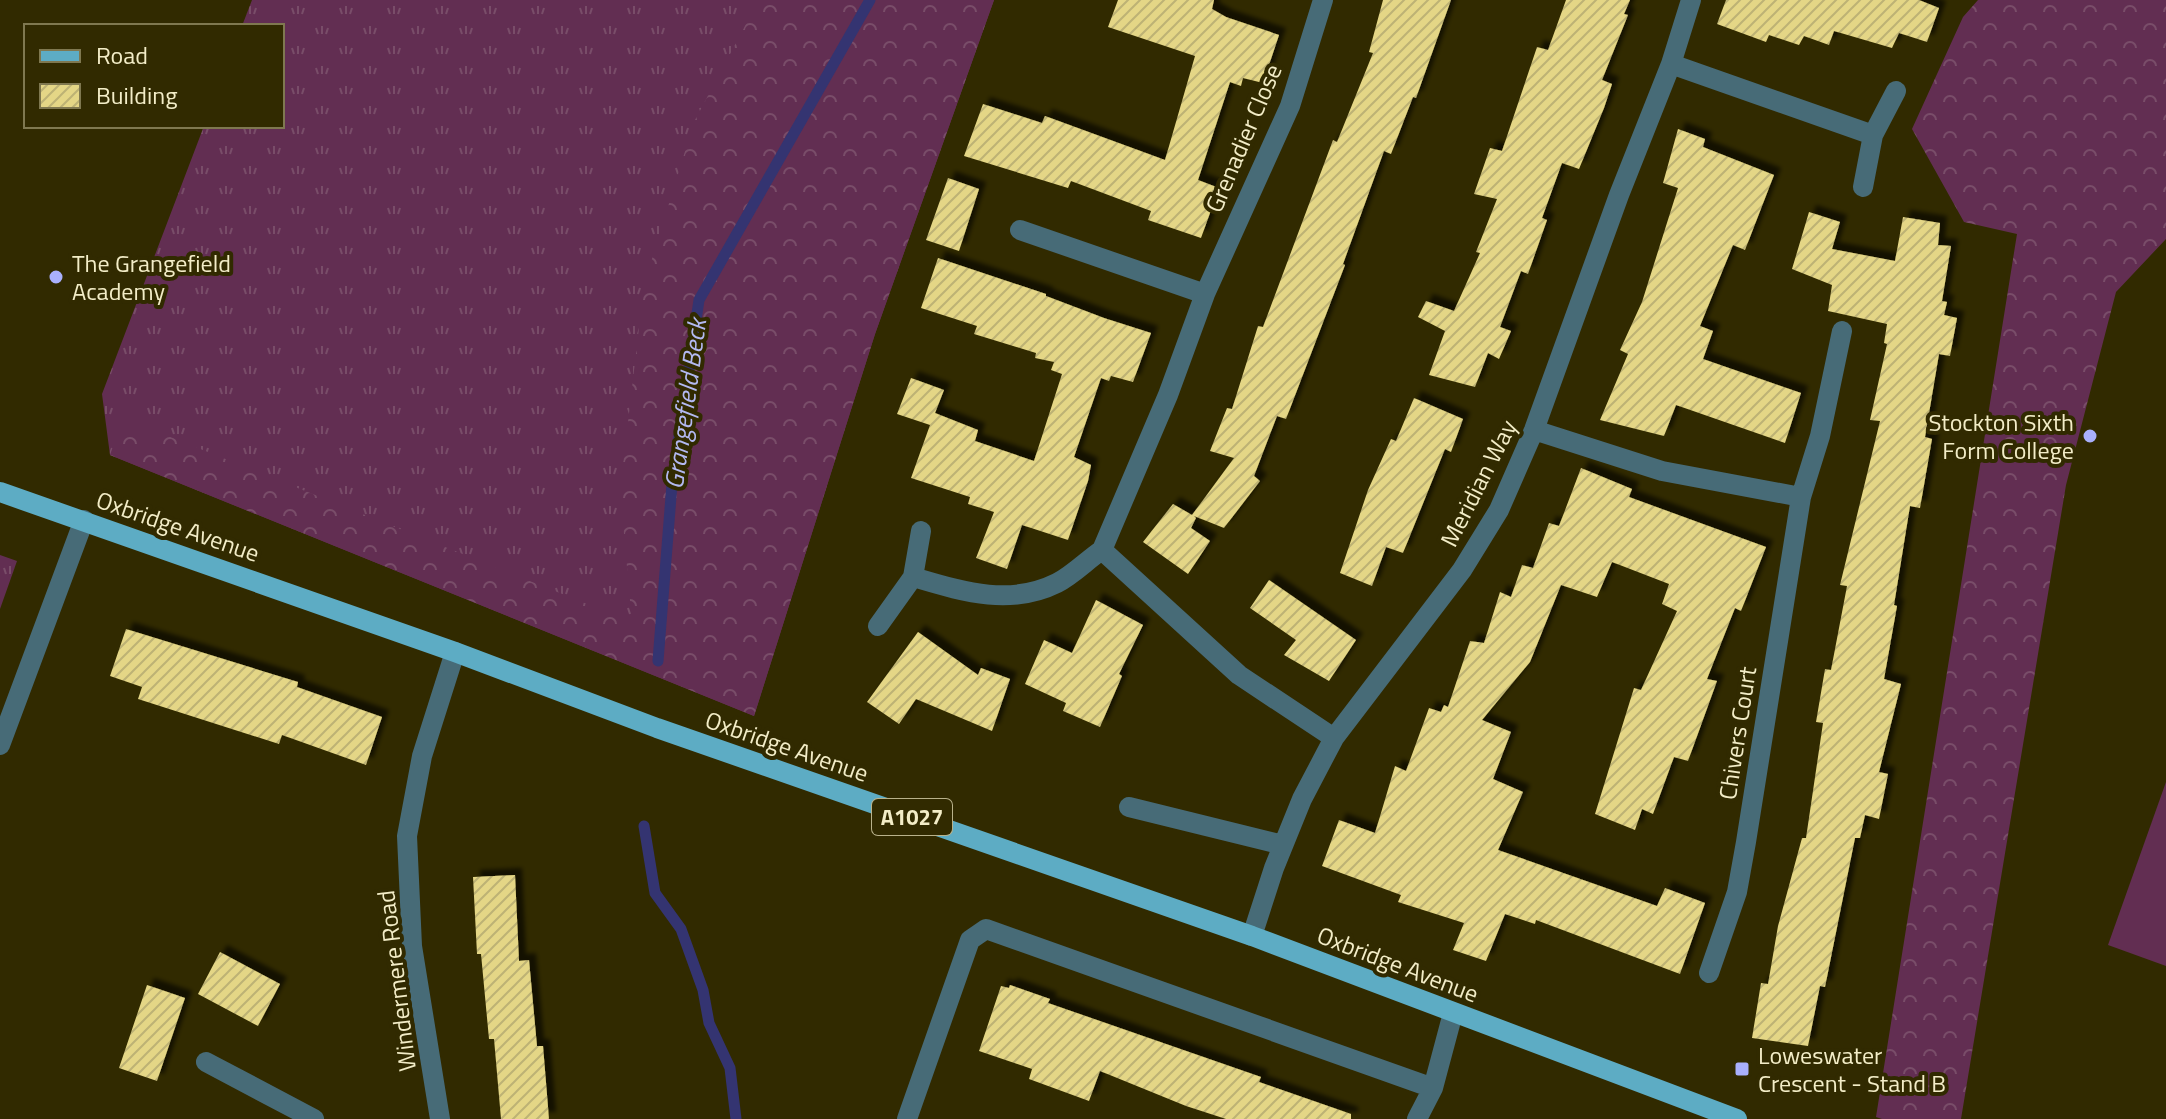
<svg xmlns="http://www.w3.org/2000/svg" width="2166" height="1119" font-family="'Titillium Web',sans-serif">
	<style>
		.grass { fill: url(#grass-tufts) }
		.forest { fill: url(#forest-crowns) }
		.garden { fill: #622e52 }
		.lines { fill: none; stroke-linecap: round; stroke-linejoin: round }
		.stream { stroke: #343471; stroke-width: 11 }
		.building { fill: url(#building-hatch); filter: url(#shadow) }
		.minor { stroke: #476b77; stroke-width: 20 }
		.major { stroke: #5dacc4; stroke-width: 20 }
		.poi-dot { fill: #a9b0fc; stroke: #312a00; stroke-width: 3 }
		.labels { text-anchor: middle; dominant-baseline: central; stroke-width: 8; stroke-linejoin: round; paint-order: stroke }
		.shield { fill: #312a00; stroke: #b9b28b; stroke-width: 2 }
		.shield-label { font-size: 22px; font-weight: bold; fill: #f3edc7 }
		.street-label { font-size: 24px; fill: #f3edc7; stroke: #312a00 }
		.poi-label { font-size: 24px; fill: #f3edc7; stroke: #312a00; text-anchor: start }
		.water-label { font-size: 26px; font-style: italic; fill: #b3b9f1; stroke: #312a00 }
	</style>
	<defs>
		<pattern id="grass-tufts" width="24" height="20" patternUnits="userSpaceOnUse" patternTransform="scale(2)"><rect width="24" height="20" fill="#622e52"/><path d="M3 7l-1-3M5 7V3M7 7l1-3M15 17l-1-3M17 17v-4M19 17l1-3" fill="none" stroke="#794d69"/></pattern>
		<pattern id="forest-crowns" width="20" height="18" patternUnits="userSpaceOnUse" patternTransform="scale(2)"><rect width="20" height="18" fill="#622e52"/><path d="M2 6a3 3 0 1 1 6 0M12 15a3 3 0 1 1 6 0" fill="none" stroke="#794d69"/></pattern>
		<pattern id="building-hatch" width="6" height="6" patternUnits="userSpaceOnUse" patternTransform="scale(2)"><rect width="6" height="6" fill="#e4d686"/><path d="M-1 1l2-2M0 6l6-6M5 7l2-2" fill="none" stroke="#bdb274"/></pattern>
		<filter id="shadow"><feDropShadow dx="7" dy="-7" stdDeviation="2" flood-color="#0009"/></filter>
	</defs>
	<rect width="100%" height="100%" fill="#312a00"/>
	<path class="grass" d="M252,0H994L875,334L754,716L110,455L102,394L204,126H282V26H242Z
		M0,555L17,561L0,609Z"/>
	<path class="forest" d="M771,0H994L875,334L754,716L110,455L123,418L632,622L620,490L644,285L694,122L746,24Z
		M1978,0H2166V239L2116,292L2066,485L1961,1119H1882L1876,1117L2017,234L1964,222L1912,129L1963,17Z"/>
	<path class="garden" d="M2166,782V966L2108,945Z"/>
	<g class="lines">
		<path class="stream" d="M658,661L672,484L699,300L870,0
			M644,826L655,893L681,929L703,990L709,1023L730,1068L736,1119"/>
	</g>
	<path class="building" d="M1118,0H1214L1212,9L1226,17L1279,35L1263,83L1243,78L1241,86L1230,82L1198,180L1219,188L1201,238L1148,220L1151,211L1071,181L1068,188L964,156L983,104L1042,123L1045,116L1165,160L1195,56L1108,27Z
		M1383,0H1451L1416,98L1413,97L1391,154L1384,151L1343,264L1345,265L1286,419L1277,416L1254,476L1260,481L1224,528L1194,516L1196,518L1191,528L1210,541L1188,574L1143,542L1173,504L1192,515L1234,458L1210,451L1227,408L1232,409L1258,326L1263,327L1333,140L1337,142L1373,53L1369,52Z
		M1566,0H1630L1624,14L1628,15L1602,80L1612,84L1604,108L1579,169L1562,163L1542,218L1547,220L1528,274L1521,271L1500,327L1511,331L1499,359L1488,353L1475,387L1429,375L1445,331L1418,317L1426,301L1454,311L1480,253L1476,252L1497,199L1474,194L1490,148L1502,151L1537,47L1548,50Z
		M1726,0H1919L1939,8L1927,42L1899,33L1892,48L1834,31L1829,45L1804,36L1799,45L1769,35L1766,42L1717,24Z
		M1678,129L1705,139L1703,147L1774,175L1745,250L1733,245L1700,326L1713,331L1703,359L1801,393L1785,443L1676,405L1664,436L1600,420L1628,354L1620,350L1642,302L1678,188L1663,183Z
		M948,178L979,189L959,251L926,240Z
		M1809,212L1840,222L1832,249L1895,261L1903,217L1940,223L1938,245L1951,246L1942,301L1947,302L1944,315L1957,318L1950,356L1939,354L1925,437L1932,439L1920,508L1910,506L1894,605L1897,606L1884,679L1901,684L1879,772L1888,774L1879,819L1865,815L1860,838H1855L1825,987L1820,986L1808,1046L1752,1038L1761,983L1768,984L1778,926L1802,838H1806L1823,723L1816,722L1825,669L1831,670L1847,586L1840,585L1880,421L1870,420L1887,344L1884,343L1887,324L1828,311L1832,285L1792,269Z
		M938,258L1046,294V296L1104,318L1151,333L1133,382L1111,376L1109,381L1101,378L1074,457L1091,465L1088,481L1068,540L1022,525L1007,569L976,558L994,512L968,504L970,497L911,478L930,425L897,414L911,378L944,390L935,413L978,430L975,441L1034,461L1062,374L1051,370L1054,362L1035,358L1036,353L974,334L977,326L921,308Z
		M1414,398L1463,419L1451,452L1445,449L1403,553L1386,547L1372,586L1340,573L1368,490L1391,439L1396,441Z
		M1581,468L1632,489L1629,497L1766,547L1741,611L1735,608L1707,679L1717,681L1688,761L1674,757L1653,814L1642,809L1635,830L1595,814L1634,688L1641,690L1677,611L1662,604L1669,584L1612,562L1597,597L1561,585L1530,662L1482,720L1511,732L1493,779L1523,792L1498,850L1657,906L1665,888L1705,903L1680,974L1536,920L1535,924L1505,914L1486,961L1453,950L1464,923L1398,902L1401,895L1322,866L1339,820L1375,833L1395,766L1406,771L1429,708L1441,712L1444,705L1448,707L1470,641L1484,643L1500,592L1511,597L1522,565L1533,568L1549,523L1559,526Z
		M1269,580L1356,640L1329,681L1284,655L1296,640L1250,608Z
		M1096,600L1143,625L1119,674L1122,676L1100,727L1063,711L1066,703L1025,684L1044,640L1072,653Z
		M126,629L298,682L297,687L382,717L366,765L282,735L279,744L138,699L142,687L110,676Z
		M918,632L978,675L981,668L1010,679L992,731L916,699L899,724L867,702Z
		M515,875L519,961L529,960L537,1046H543L549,1119H501L494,1039H489L481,954H477L473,877Z
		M220,952L280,984L258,1026L198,994Z
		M147,985L185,998L157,1081L119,1068Z
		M1010,985L1050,999L1048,1003L1261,1077L1259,1082L1351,1114V1119H1226L1186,1106L1100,1071L1089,1101L1029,1079L1032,1069L979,1051L1001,986L1009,988Z"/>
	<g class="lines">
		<path class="minor" d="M1323,0L1290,106L1205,294L1168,395L1102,550L1239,675L1334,738
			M1671,64L1873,135
			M1863,187L1873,135L1896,91
			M1020,230L1205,294
			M1534,430L1662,471L1801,497L1820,436L1842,331
			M913,577L921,531
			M878,626L913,577C961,591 1009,607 1057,583C1073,575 1087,560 1102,550
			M0,745L84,520
			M1129,807L1283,845
			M1252,936L1274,868L1302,799L1334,738L1462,570L1499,510L1534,430L1619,195L1671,64L1691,0
			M1709,973L1737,892L1746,842L1801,497
			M206,1062L314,1119
			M440,1119L412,946L407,836L422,756L455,652
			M907,1119L970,940L986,929L1433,1088
			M1417,1119L1433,1088L1453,1013"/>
		<path class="major" d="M0,492L455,652L657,728L1252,936L1737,1119"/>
	</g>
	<g class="poi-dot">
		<circle cx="56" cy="277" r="8"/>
		<circle cx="2090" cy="436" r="8"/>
		<rect x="1734" y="1061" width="16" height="16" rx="4"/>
	</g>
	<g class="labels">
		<rect class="shield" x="872" y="799" width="80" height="36" rx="6"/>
		<g class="shield-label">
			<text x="912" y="817">A1027</text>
		</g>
		<g class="street-label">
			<text transform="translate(1243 138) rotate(-67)">Grenadier Close</text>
			<text transform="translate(1478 483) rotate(-63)">Meridian Way</text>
			<text transform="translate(178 526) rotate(19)">Oxbridge Avenue</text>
			<text transform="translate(1737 733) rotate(-81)">Chivers Court</text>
			<text transform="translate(787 746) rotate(19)">Oxbridge Avenue</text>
			<text transform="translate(1398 964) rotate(21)">Oxbridge Avenue</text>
			<text transform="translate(396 981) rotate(-97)">Windermere Road</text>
		</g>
		<g class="poi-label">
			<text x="72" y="263">The Grangefield<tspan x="72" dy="28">Academy</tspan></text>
			<text x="2074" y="422" text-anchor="end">Stockton Sixth<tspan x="2074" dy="28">Form College</tspan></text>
			<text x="1758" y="1055">Loweswater<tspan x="1758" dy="28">Crescent - Stand B</tspan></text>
		</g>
		<g class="water-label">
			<text transform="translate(685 404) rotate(-82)">Grangefield Beck</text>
		</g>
	</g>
	<rect x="24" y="24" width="260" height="104" fill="#312a00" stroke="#7f7850" stroke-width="2"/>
	<rect x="40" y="50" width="40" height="12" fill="#5dacc4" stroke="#7f7850" stroke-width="2"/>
	<text x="96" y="64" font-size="24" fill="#f3edc7">Road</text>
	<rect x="40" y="84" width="40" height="24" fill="url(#building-hatch)" stroke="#7f7850" stroke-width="2"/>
	<text x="96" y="104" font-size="24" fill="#f3edc7">Building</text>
</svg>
